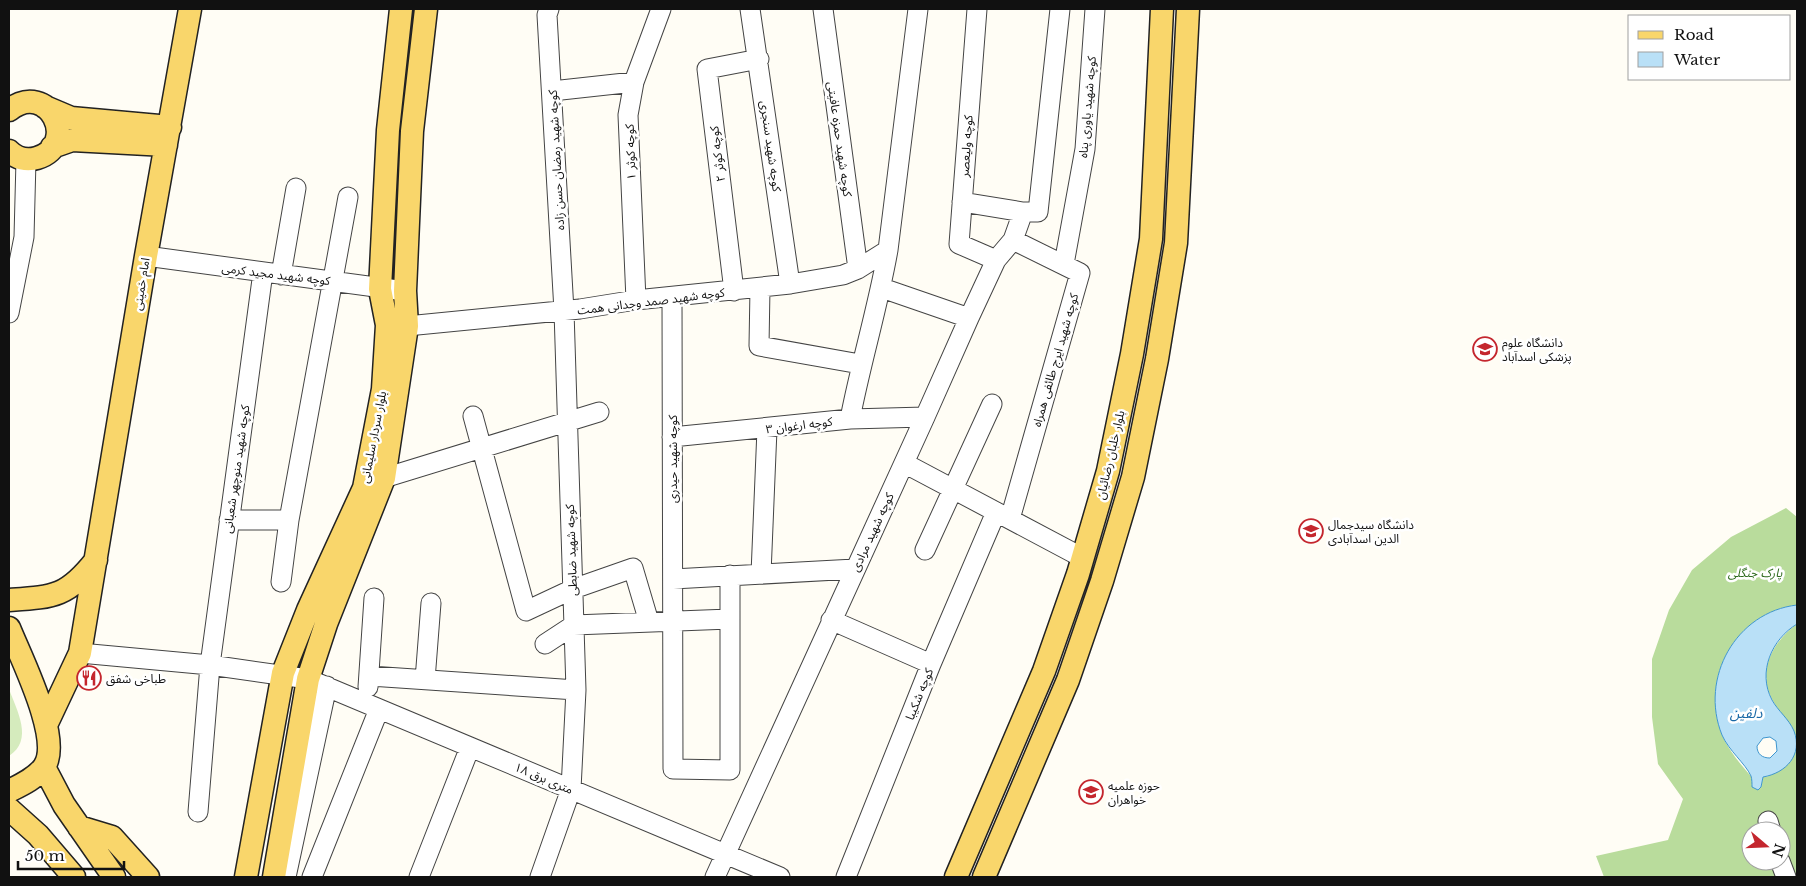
<svg xmlns="http://www.w3.org/2000/svg" width="1806" height="886" font-family="'Libre Baskerville','Noto Sans Arabic',serif">
	<style>
		.green { fill: #d5ebbd }
		.forest { fill: #b9dc9c; fill-rule: evenodd }
		.water { fill: #b9e0f7; stroke: #3f96cf; fill-rule: evenodd }
		.lines { fill: none; stroke-linecap: round; stroke-linejoin: round }
		.minor-casing { stroke: #444; stroke-width: 21 }
		.major-casing { stroke: #222; stroke-width: 25 }
		.minor { stroke: #fff; stroke-width: 19 }
		.major { stroke: #f9d66b; stroke-width: 22 }
		.labels { text-anchor: middle; dominant-baseline: central; stroke-width: 5; stroke-linejoin: round; paint-order: stroke }
		.street-label { font-size: 12px; fill: #111; stroke: #fff }
		.poi-label { font-size: 12px; fill: #111; stroke: #fff; text-anchor: start }
		.park-label { font-size: 12px; font-style: italic; fill: #2f6b1f; stroke: #fff }
		.water-label { font-size: 14px; font-style: italic; fill: #1768a6; stroke: #fff }
	</style>
	<rect width="100%" height="100%" fill="#fffdf5"/>
	<path class="green" d="M9,689C17,711 34,740 9,756Z"/>
	<path class="forest" d="M1786,508L1797,517V605C1736,612 1699,678 1722,735C1731,755 1747,772 1761,787L1763,777L1769,776L1796,741C1792,724 1781,715 1773,701C1756,672 1773,641 1797,624V877H1604L1596,856L1668,840L1683,799L1658,764L1652,717V659L1669,610L1692,570L1731,537ZM1751,831H1781V861H1751Z"/>
	<path class="water" d="M1797,605V624C1772,639 1757,672 1772,700C1778,711 1789,719 1794,731C1803,755 1786,773 1763,777L1761,787L1758,790L1752,787C1752,784 1752,779 1751,776C1745,763 1729,751 1722,735C1699,678 1736,612 1797,605ZM1770,737L1776,741L1777,751L1770,758C1762,758 1757,754 1757,746L1763,738Z"/>
	<g class="lines">
		<g class="minor-casing">
			<path id="minor" d="M750,9L790,284
				M823,9L858,269
				M977,9L959,244L996,260
				M552,91L634,82
				M962,202L1023,212H1038L1060,9
				M146,256L405,291
				M1064,264L1085,149L1095,9
				M281,275L296,188
				M760,288L759,346L860,364
				M882,288L969,318
				M734,291L707,69L759,59
				M672,297L673,769L730,770V575
				M636,300L628,115L634,82L661,9
				M9,313L24,237L26,160
				M407,326L580,309L636,300L790,284L843,275L858,269L888,250
				M473,416L526,611L573,589L633,568L649,622
				M850,419C861,362 878,307 888,250L918,9
				M672,437L850,419L925,417
				M904,463L1083,558
				M384,478L599,412
				M1010,519L1080,273L1013,240
				M229,520H289
				M925,550L992,404
				M761,574L767,429
				M673,579L855,569
				M281,582L289,520L348,197
				M831,620L931,664
				M545,644L574,625L730,619
				M80,653L210,665L308,679L780,877
				M370,676L576,690
				M425,680L431,603
				M368,687L374,598
				M198,812L210,665L263,272
				M1768,821L1771,831
				M1780,861L1786,877
				M286,877L327,686
				M312,877L379,709
				M419,877L470,747
				M540,877L571,789L576,690L564,311L547,15L549,9
				M715,877L925,417L969,318L996,260L1013,240L1023,212
				M846,877L931,664L996,512"/>
		</g>
		<g class="major-casing">
			<path id="major" d="M45,107L71,118L170,127
				M9,110C49,79 80,145 37,158C27,161 17,159 9,151
				M52,147L72,140L166,145
				M9,600C54,597 67,597 96,560
				M9,628C21,658 63,740 44,767C36,778 21,785 9,791
				M47,723L80,653L146,256L190,9
				M44,767L64,805L114,877
				M9,809L38,835L74,877
				M79,827L112,837L148,877
				M246,877L283,673L308,610L364,488L383,389L387,325L380,289L388,130L401,9
				M274,877L308,679L326,624L384,478L407,326L405,291L412,131L426,9
				M956,877L1044,671L1078,574L1108,471L1132,354L1151,239L1162,9
				M984,877L1068,680L1102,581L1133,477L1157,359L1176,243L1188,9"/>
		</g>
		<use href="#minor" class="minor"/>
		<use href="#major" class="major"/>
	</g>
	<defs>
		<g id="university-ring" transform="scale(1.25)"><circle r="9.5" fill="#fff" stroke="#c4262e" stroke-width="1.5"/><path d="M0-5L7-2L0 1L-7-2ZM-4 1L0 2.5L4 1V4Q0 6-4 4Z" fill="#c4262e"/></g>
		<g id="restaurant-ring" transform="scale(1.25)"><circle r="9.5" fill="#fff" stroke="#c4262e" stroke-width="1.5"/><path d="M-5-6h1v4h1v-4h1v4h1v-4h1v5L-1.5 .5V6h-2V.5L-5-1ZM5-6V6H3V1.5H1.5Q1.5-4 5-6Z" fill="#c4262e"/></g>
	</defs>
	<g fill-rule="evenodd">
		<use href="#university-ring" x="1485" y="349"/>
		<use href="#university-ring" x="1311" y="531"/>
		<use href="#restaurant-ring" x="89" y="678"/>
		<use href="#university-ring" x="1091" y="792"/>
	</g>
	<g class="labels">
		<g class="street-label">
			<text transform="translate(1087 107) rotate(-85)">کوچه شهید یاوری پناه</text>
			<text transform="translate(840 139) rotate(82)">کوچه شهید حمزه عافیتی</text>
			<text transform="translate(771 146) rotate(82)">کوچه شهید سنجری</text>
			<text transform="translate(966 146) rotate(-86)">کوچه ولیعصر</text>
			<text transform="translate(630 152) rotate(-92)">کوچه کوثر ۱</text>
			<text transform="translate(717 154) rotate(-97)">کوچه کوثر ۲</text>
			<text transform="translate(556 160) rotate(-93)">کوچه شهید رمضان حسن زاده</text>
			<text transform="translate(276 274) rotate(7)">کوچه شهید مجید کرمی</text>
			<text transform="translate(141 284) rotate(-81)">امام خمینی</text>
			<text transform="translate(651 301) rotate(-7)">کوچه شهید صمد وجدانی همت</text>
			<text transform="translate(1055 360) rotate(-74)">کوچه شهید ایرج طائفی همراه</text>
			<text transform="translate(799 425) rotate(-7)">کوچه ارغوان ۳</text>
			<text transform="translate(373 437) rotate(-79)">بلوار سردار سلیمانی</text>
			<text transform="translate(1110 455) rotate(-77)">بلوار خلبان رضائیان</text>
			<text transform="translate(672 459) rotate(-90)">کوچه شهید حیدری</text>
			<text transform="translate(236 469) rotate(-82)">کوچه شهید منوچهر شعبانی</text>
			<text transform="translate(872 532) rotate(-65)">کوچه شهید مرادی</text>
			<text transform="translate(571 550) rotate(-92)">کوچه شهید ضابطی</text>
			<text transform="translate(919 694) rotate(-68)">کوچه شکیبا</text>
			<text transform="translate(544 778) rotate(23)">۱۸ متری برق</text>
		</g>
		<g class="poi-label">
			<text x="1502" y="342">دانشگاه علوم<tspan x="1502" dy="14">پزشکی اسدآباد</tspan></text>
			<text x="1328" y="524">دانشگاه سیدجمال<tspan x="1328" dy="14">الدین اسدآبادی</tspan></text>
			<text x="106" y="678">طباخی شفق</text>
			<text x="1108" y="785">حوزه علمیه<tspan x="1108" dy="14">خواهران</tspan></text>
		</g>
		<g class="park-label">
			<text x="1755" y="572">پارک جنگلی</text>
		</g>
		<g class="water-label">
			<text x="1746" y="713">دلفین</text>
		</g>
	</g>
	<rect width="1806" height="886" fill="none" stroke="#111111" stroke-width="20"/>
	<rect x="1628" y="15" width="162" height="65" fill="#ffffff" stroke="#a0a0a0"/>
	<rect x="1638" y="31" width="25" height="8" fill="#f9d66b" stroke="#a0a0a0"/>
	<text x="1674" y="40" font-size="15" fill="#111111">Road</text>
	<rect x="1638" y="52" width="25" height="15" fill="#b9e0f7" stroke="#a0a0a0"/>
	<text x="1674" y="65" font-size="15" fill="#111111">Water</text>
	<g transform="translate(1766 846) rotate(109)"><circle r="24" fill="#ffffff" stroke="#a0a0a0"/>
	<path d="M0-4L9 19L0 12L-9 19Z" fill="#c4262e"/>
	<text y="-8" font-size="14" font-weight="bold" text-anchor="middle" fill="#111111">N</text>
	</g>
	<path d="M18 861v8h106v-8" fill="none" stroke="#111111" stroke-width="2.5"/>
	<text x="25" y="861" font-size="15" fill="#111111" stroke="#ffffff" stroke-width="4" paint-order="stroke">50 m</text>
</svg>
